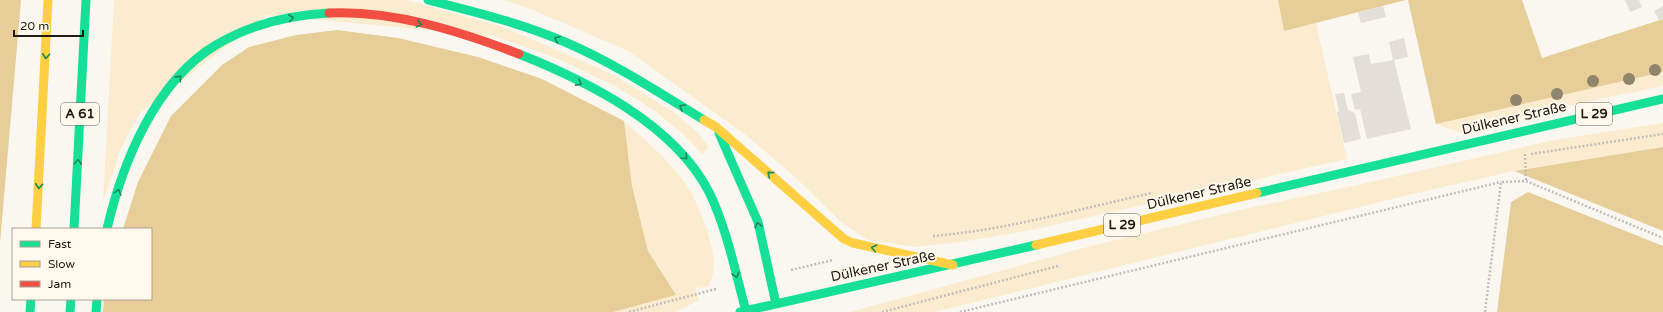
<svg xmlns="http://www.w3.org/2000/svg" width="1663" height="312" font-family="'Varela Round',sans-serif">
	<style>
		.green { fill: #fceccf }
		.forest { fill: #e7cd97 }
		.building { fill: #e3dfd8 }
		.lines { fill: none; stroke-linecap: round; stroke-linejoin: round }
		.path { stroke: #bebfbe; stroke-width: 2.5; stroke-dasharray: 2 2; stroke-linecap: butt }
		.fast { stroke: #16e098; stroke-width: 9 }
		.slow { stroke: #ffcf43; stroke-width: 9 }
		.jam { stroke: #f24e42; stroke-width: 9 }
		.tree { fill: #8f846c }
		.oneway { stroke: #1b875b }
		.labels { text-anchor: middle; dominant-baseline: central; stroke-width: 4; stroke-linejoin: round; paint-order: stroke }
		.shield { fill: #fef8ed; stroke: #635d53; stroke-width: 1 }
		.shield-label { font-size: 13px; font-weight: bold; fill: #211b11 }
		.street-label { font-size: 14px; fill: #211b11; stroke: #fef8ed }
	</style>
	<rect width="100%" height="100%" fill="#faf7f1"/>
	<path class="green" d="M114,0H407L506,28L616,76L676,114L698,133L709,147L702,154L684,135L655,111L615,86L556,58L493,36L267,15L140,113L122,146L103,201Z
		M503,0H1278L1284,31L1316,23L1347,159L1027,231L962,242L915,247L868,240L841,222L796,178L746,135L628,51L533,10Z
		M1663,72V86L1558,108L1461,133L1436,124Z
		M624,121C665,158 692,178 708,234C714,253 718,268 708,287L695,288L699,300L675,312H613L676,295L648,251L632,186Z
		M1663,123V147L1514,171L1404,196L935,312H850L1091,246L1244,209L1353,186L1554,140Z"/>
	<path class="forest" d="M0,0H21L0,243Z
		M1278,0H1406L1284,31Z
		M1408,0H1522L1542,58L1663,19V72L1436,124Z
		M337,30L398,38L478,57L542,79L624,121L632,186L648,251L676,295L613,312H103L104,299H151V229H123L138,182L171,116L222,65L249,47L296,35Z
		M1663,147V231L1514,171Z
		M1528,192L1663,246V312H1497L1511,202Z"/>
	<path class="building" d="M1625,0H1639L1642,7L1630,12Z
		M1383,6L1386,17L1361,23L1358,12Z
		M1663,6V19L1659,20L1654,11Z
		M1404,38L1408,57L1394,60L1411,129L1367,139L1360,109L1355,110L1351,94L1361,92L1353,57L1369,54L1371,64L1393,60L1389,42Z
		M1344,93L1348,110L1355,113L1361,139L1344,143L1337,112L1339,111L1335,94Z"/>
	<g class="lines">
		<path class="path" d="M1525,154L1526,181
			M1531,154L1663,134
			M933,236C1007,230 1079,209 1152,193
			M791,270L833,260
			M629,312L716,289
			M882,312L1058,266
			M960,312L1501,182
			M1485,312L1501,182L1526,181L1663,238"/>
		<path class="fast" d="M428,0C475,12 521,23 565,42C614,63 658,92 704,120
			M519,54C587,81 674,124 709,192C727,229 735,271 746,311
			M719,133L758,222L776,304
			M1257,193L1663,99
			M74,229L86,0
			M107,229C122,164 155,81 216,45C249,25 290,15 329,13
			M30,312L31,299
			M70,312L71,299
			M96,312L97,299
			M740,312L1036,245"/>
		<path class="slow" d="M704,120L716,127L844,239L853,243L953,265
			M36,229L48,0
			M1036,245L1257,193"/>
		<path class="jam" d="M329,13C393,10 459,31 519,54"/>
	</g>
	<g class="tree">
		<circle cx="1655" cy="70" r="6"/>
		<circle cx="1629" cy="79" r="6"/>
		<circle cx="1593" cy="81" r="6"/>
		<circle cx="1557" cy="94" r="6"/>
		<circle cx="1516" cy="100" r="6"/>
	</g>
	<defs><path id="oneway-chevron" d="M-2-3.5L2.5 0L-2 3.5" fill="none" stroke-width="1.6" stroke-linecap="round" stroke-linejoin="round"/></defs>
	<g class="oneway">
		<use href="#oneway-chevron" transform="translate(291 18) rotate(-7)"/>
		<use href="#oneway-chevron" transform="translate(419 24) rotate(13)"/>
		<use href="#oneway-chevron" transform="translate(557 39) rotate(-159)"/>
		<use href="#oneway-chevron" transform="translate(46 56) rotate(93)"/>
		<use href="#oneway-chevron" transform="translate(179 78) rotate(-48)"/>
		<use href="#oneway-chevron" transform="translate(579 83) rotate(29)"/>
		<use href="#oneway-chevron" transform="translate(682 107) rotate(-149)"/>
		<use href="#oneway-chevron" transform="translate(685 157) rotate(46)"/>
		<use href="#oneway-chevron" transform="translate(78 162) rotate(-87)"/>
		<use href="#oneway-chevron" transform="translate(770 174) rotate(-139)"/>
		<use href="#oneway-chevron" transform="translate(39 186) rotate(94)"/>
		<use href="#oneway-chevron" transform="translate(118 192) rotate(-73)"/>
		<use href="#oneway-chevron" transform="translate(758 225) rotate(-104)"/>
		<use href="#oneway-chevron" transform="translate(874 248) rotate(-168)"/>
		<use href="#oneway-chevron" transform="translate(736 275) rotate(74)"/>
	</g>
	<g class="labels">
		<g class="shield">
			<rect x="61" y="103" width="38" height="22" rx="3"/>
			<rect x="1576" y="103" width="36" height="22" rx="3"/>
			<rect x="1104" y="214" width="36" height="22" rx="3"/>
		</g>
		<g class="shield-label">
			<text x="80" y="114">A 61</text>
			<text x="1594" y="114">L 29</text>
			<text x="1122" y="225">L 29</text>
		</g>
		<g class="street-label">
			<text transform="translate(1514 118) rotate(-13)">Dülkener Straße</text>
			<text transform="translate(1199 193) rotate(-13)">Dülkener Straße</text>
			<text transform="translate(883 266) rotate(-12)">Dülkener Straße</text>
		</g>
	</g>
	<rect x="12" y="228" width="140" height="72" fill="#fef8ed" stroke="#a6a095"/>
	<rect x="20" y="241" width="20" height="6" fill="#16e098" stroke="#a6a095"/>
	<text x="48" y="248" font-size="12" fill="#211b11">Fast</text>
	<rect x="20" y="261" width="20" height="6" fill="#ffcf43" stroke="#a6a095"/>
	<text x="48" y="268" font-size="12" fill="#211b11">Slow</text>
	<rect x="20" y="281" width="20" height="6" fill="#f24e42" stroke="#a6a095"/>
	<text x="48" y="288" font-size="12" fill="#211b11">Jam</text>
	<path d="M14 30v6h69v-6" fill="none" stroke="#211b11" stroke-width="2"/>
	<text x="20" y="30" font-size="12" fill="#211b11" stroke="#fef8ed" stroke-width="3" paint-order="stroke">20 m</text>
</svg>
